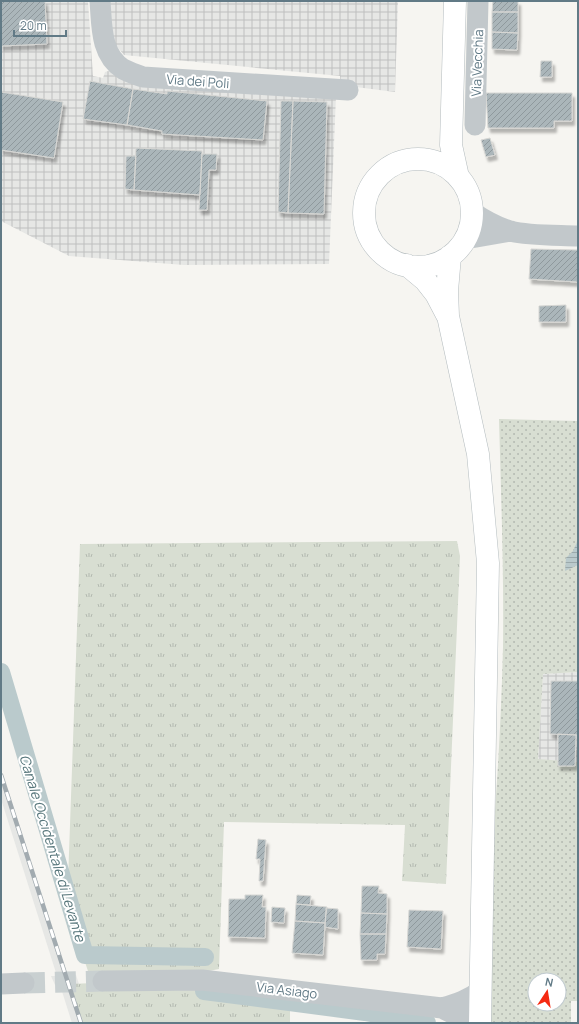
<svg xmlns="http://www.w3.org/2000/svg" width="579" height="1024" font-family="Manrope,sans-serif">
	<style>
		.built { fill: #e6e7e5 }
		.industrial { fill: url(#industrial-grid) }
		.grass { fill: url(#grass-tufts) }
		.park { fill: url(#park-dots); fill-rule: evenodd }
		.water { fill: url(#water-rules) }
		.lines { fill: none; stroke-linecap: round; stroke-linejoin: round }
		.canal { stroke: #bacacc; stroke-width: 18 }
		.building { fill: url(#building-hatch); stroke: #d7d7d4; filter: url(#shadow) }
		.street-tunnel { stroke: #c9d0d1; stroke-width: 21; stroke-dasharray: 21 10; stroke-linecap: butt }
		.secondary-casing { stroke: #b4bcbf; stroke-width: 23 }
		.street { stroke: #c2c8cb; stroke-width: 21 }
		.secondary { stroke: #fff; stroke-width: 22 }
		.rail-casing { stroke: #a2abb0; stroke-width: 4.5 }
		.rail { stroke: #fff; stroke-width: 3; stroke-dasharray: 9; stroke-linecap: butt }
		.labels { text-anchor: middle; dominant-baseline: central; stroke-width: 4; stroke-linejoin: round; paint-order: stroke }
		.street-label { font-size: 13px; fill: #617a86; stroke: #fff }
		.water-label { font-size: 14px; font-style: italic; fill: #58777c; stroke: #fff }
	</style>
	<defs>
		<pattern id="industrial-grid" width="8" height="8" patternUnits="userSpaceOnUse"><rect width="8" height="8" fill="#e6e7e5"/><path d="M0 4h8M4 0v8" fill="none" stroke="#bec0bf"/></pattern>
		<pattern id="grass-tufts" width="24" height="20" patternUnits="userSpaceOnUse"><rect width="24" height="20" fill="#d8ded2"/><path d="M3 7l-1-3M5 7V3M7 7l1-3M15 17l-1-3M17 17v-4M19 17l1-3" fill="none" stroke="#b3b9b0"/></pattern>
		<pattern id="park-dots" width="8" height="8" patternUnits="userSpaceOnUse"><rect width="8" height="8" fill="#d8ded2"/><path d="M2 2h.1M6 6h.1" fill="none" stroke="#b3b9b0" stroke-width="1.8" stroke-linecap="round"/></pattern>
		<pattern id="water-rules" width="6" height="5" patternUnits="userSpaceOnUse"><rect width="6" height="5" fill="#bacacc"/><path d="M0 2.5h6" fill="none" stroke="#9ba9ab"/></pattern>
		<pattern id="building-hatch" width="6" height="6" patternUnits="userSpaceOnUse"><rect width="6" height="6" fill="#abb6ba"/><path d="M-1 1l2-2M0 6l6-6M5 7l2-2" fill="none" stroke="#8f999d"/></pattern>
		<filter id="shadow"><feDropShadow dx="2.5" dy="4.5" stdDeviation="1" flood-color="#0004"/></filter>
	</defs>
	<rect width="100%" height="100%" fill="#f6f5f1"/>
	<path class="built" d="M1,770L67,975H76L79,984L70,985L82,1023H72L60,985H55L51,976H57L1,799Z"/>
	<path class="industrial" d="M1,1H88L93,76L103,78L105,72L108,71L151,79L336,96L329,264L184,265L69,256L1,221Z
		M104,1H398L395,92L340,85V76L124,55L113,42Z
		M578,672V762L538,760L543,674Z"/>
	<path class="grass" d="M457,541L460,556L446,884L402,881L405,825L224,822L219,969L198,973L89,974L67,909L80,544Z
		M142,981L290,992V1023H82L70,984Z"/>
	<path class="park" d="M499,419L578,421V672L543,674L538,759L578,762V1001H571V1023H477C489,898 500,772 503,647C504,571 501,495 499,419ZM535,980H559V1004H535Z"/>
	<path class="water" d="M578,540V565L565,571L566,558L573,551Z"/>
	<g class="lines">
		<path class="canal" d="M1,672L85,955L205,957
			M204,991L365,1012L427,1023"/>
	</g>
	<path class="building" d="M1,1H45L47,44L1,46Z
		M493,1H518V12H492Z
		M492,12H518V33L492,32Z
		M492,32L518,33L517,50L492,49Z
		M541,61H552V77H540Z
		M90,81L133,89L127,125L83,119Z
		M133,89L167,94V91L267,101L263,140L162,134V131L127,125Z
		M1,92L63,102L54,158L1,150Z
		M486,93H572V121H554V128H488Z
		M281,101H293L288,213L278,212Z
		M293,101L327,102L324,214L288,213Z
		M490,138L495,155L486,157L481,140Z
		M136,148L202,151L200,195L134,190Z
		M202,154H217L216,170H209L207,210H199Z
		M126,156H136L134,190L125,189Z
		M531,249L578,250V282L529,279Z
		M566,305V322H539V306Z
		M551,681H578V735L550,734Z
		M558,734L576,735L575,766H558Z
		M258,839L266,840L263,881H259L260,859H256Z
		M362,886H379L378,893L387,894V914L361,913Z
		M245,895H263L262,907H266L265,938L228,937L229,899H245Z
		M297,895L311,896L310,905L296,904Z
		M296,904L327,907L325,923L295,921Z
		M272,907L285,908L284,923L271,922Z
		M326,908L338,909V929L325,927Z
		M409,910L443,911L441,949L407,947Z
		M361,913L387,914L386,934H360Z
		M295,921L325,923L323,955L292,953Z
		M360,934H386L385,954H377V960H361Z"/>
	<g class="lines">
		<path class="street-tunnel" d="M24,983L103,981"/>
		<g class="secondary-casing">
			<path id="secondary" d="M455,1L451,145L458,177
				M364 213a54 54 0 1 1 108 0a54 54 0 1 1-108 0Z
				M450,256L447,291L448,316L478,454L488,563L480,1023
				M407,265L425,280L436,294L447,315"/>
		</g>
		<path class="street" d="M100,1C102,25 100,54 123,69C129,72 137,75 143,77L348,90
			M475,125L478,1
			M472,212C484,220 496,227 510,231C529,236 559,235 578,236
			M465,239L511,231
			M103,981L202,980L442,1008L464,1019L467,1023
			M1,984L24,983
			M442,1008C457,1004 469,1000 481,990"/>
		<use href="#secondary" class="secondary"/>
		<g class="rail-casing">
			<path id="rail" d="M1,775L81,1023"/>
		</g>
		<use href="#rail" class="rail"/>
	</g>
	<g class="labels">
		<g class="street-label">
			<text transform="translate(477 63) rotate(-88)">Via Vecchia</text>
			<text transform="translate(198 81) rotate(4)">Via dei Poli</text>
			<text transform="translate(287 990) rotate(7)">Via Asiago</text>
		</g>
		<g class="water-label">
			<text transform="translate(53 848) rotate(73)">Canale Occidentale di Levante</text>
		</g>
	</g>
	<rect width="579" height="1024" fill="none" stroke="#617a86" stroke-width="4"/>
	<g transform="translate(547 992) rotate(12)"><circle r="19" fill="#ffffff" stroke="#c0cacf"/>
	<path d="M0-3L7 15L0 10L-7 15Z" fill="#f52a12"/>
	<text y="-6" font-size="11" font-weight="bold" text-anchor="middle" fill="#617a86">N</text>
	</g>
	<path d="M14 30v6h52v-6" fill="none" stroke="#617a86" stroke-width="2"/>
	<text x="20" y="30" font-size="12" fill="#617a86" stroke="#ffffff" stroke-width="3" paint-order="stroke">20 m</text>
</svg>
